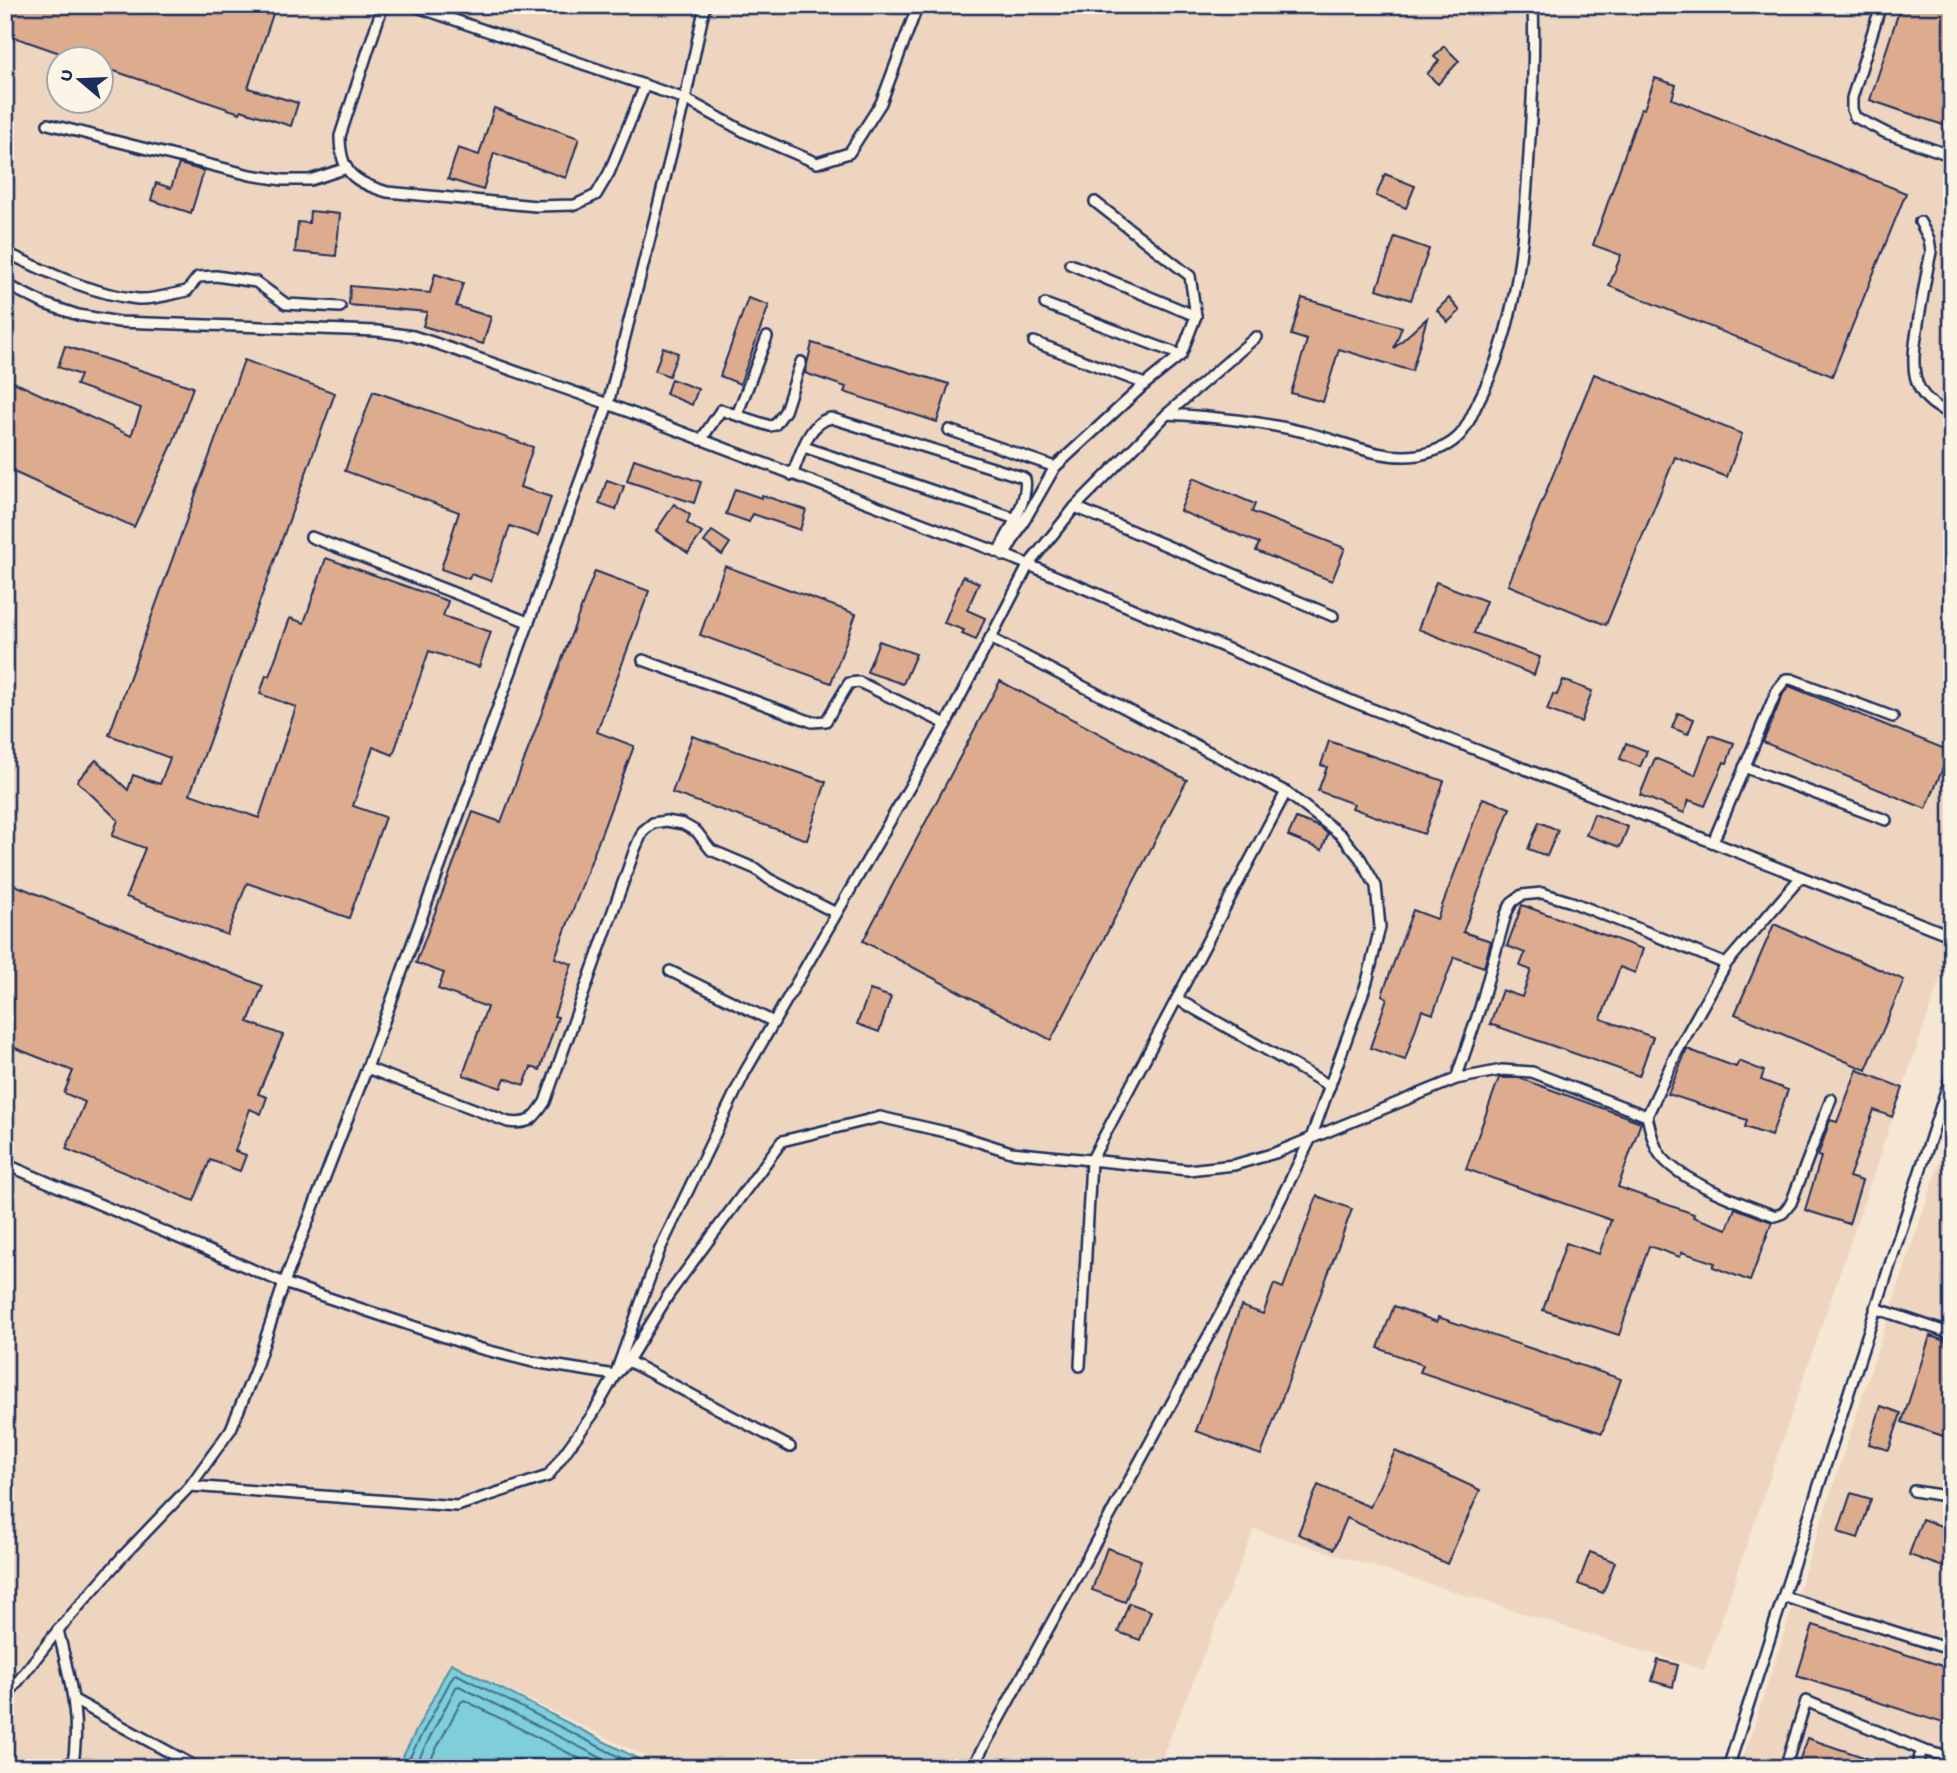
<svg xmlns="http://www.w3.org/2000/svg" width="1957" height="1773" viewBox="0 0 1957 1773" font-family="'Gochi Hand',sans-serif">
  <style>
    .built { fill: #eed5bf; fill-rule: evenodd }
    .water { fill: #7fcfda; stroke: #578fa8; stroke-width: 2 }
    .lines { fill: none; stroke-linecap: round; stroke-linejoin: round }
    .shore { stroke: #436f90; stroke-width: 2 }
    .building { fill: #ddac8f; stroke: #1b2f5e; stroke-width: 2 }
    .service-casing { stroke: #1b2f5e; stroke-width: 14 }
    .service { stroke: #fcf5e5; stroke-width: 9 }
  </style>
  <rect width="100%" height="100%" fill="#f6e6d4"/>
  <filter id="ink" filterUnits="userSpaceOnUse"><feTurbulence type="fractalNoise" baseFrequency=".0143" numOctaves="2"/><feDisplacementMap in="SourceGraphic" scale="14" xChannelSelector="R" yChannelSelector="G"/><feConvolveMatrix kernelMatrix="1 2 1 2 8 2 1 2 1" color-interpolation-filters="sRGB"/></filter>
  <g filter="url(#ink)">
    <!-- built -->
    <g class="built">
      <path d="M5 5H1952V944L1704 1670 1254 1529 1158 1768H670L452 1663 397 1768H5ZM60 60H102V102H60Z"/>
      <polygon points="1952,1124 1952,1768 1740,1768"/>
    </g>
    <!-- water -->
    <polygon class="water" points="451,1663 656,1768 397,1768"/>
    <g class="lines">
      <!-- shore -->
      <g class="shore">
        <polyline points="404,1768 453,1676 456,1674 641,1768"/>
        <polyline points="414,1768 456,1687 459,1686 621,1768"/>
        <polyline points="426,1768 461,1702 464,1700 598,1768"/>
      </g>
    </g>
    <!-- building -->
    <g class="building">
      <polygon points="5,5 276,5 248,88 298,103 291,126 241,110 240,113 102,67 102,60 80,60 5,34"/>
      <polygon points="1901,5 1952,5 1952,128 1870,100"/>
      <polygon points="1444,46 1459,61 1438,84 1427,74 1439,61 1434,57"/>
      <polygon points="1655,78 1676,85 1672,99 1906,193 1832,376 1609,286 1621,255 1593,245 1641,108 1644,109"/>
      <polygon points="494,108 579,138 566,178 494,153 483,190 448,179 458,148 479,155"/>
      <polygon points="179,164 204,171 191,213 151,200 156,183 171,188"/>
      <polygon points="1385,174 1415,186 1406,208 1376,196"/>
      <polygon points="310,211 340,214 336,256 295,252 298,222 309,223"/>
      <polygon points="1395,237 1429,249 1411,300 1377,289"/>
      <polygon points="435,274 463,283 456,306 491,317 483,344 423,326 427,312 349,305 350,286 430,293"/>
      <polygon points="748,298 769,305 740,384 720,376"/>
      <polygon points="1302,298 1402,327 1394,348 1427,318 1412,371 1339,349 1323,402 1291,393 1307,340 1291,335"/>
      <polygon points="1449,298 1460,311 1448,322 1437,310"/>
      <polygon points="812,343 949,384 937,422 844,392 846,387 805,373"/>
      <polygon points="65,346 193,387 173,443 134,527 5,468 5,378 131,436 141,408 76,385 80,375 58,367"/>
      <polygon points="663,347 678,353 669,376 655,371"/>
      <polygon points="244,360 335,393 190,794 259,818 296,707 260,694 266,675 269,676 290,618 304,623 326,558 448,601 443,616 491,632 479,667 429,651 393,755 373,747 353,806 385,817 349,918 247,883 227,935 126,897 145,848 112,836 118,820 77,781 96,760 128,790 133,775 160,784 170,758 109,735"/>
      <polygon points="1594,374 1742,434 1727,477 1675,457 1606,625 1508,585"/>
      <polygon points="671,379 698,389 692,405 666,394"/>
      <polygon points="373,391 533,447 520,487 551,497 538,536 510,526 491,581 471,574 469,579 441,569 459,512 345,471"/>
      <polygon points="634,459 701,482 694,503 627,481"/>
      <polygon points="1193,478 1255,504 1252,512 1345,548 1332,581 1256,551 1259,543 1180,511"/>
      <polygon points="607,480 624,486 616,510 599,504"/>
      <polygon points="735,489 761,498 762,495 806,510 800,530 753,514 749,522 726,514"/>
      <polygon points="674,504 690,515 687,523 702,533 688,553 656,531"/>
      <polygon points="712,531 730,543 722,555 704,542"/>
      <polygon points="725,566 856,614 831,683 700,635"/>
      <polygon points="595,571 649,591 597,732 634,746 555,958 572,964 554,1016 558,1017 540,1070 531,1067 524,1085 505,1078 501,1088 463,1075 487,1007 438,989 444,973 416,963 473,812 501,822"/>
      <polygon points="963,576 979,583 967,610 985,618 976,640 962,634 964,630 944,623"/>
      <polygon points="1436,582 1486,601 1474,633 1540,657 1534,675 1418,629"/>
      <polygon points="879,641 916,654 903,684 867,672"/>
      <polygon points="1563,680 1592,691 1581,722 1547,710 1553,694 1557,695"/>
      <polygon points="1000,681 1187,780 1051,1040 863,941"/>
      <polygon points="1789,686 1950,751 1926,809 1763,742 1783,694"/>
      <polygon points="1678,713 1694,719 1688,734 1672,728"/>
      <polygon points="1710,735 1734,743 1727,763 1724,762 1705,806 1689,800 1684,813 1640,795 1655,758 1695,775"/>
      <polygon points="692,736 826,782 807,840 672,793"/>
      <polygon points="1329,741 1444,781 1424,834 1352,808 1354,804 1318,791 1327,767 1321,765"/>
      <polygon points="1626,743 1647,751 1640,767 1620,759"/>
      <polygon points="1483,798 1510,808 1463,932 1491,941 1484,967 1454,957 1433,1014 1422,1010 1405,1060 1370,1048 1387,998 1382,995 1413,910 1437,919"/>
      <polygon points="1594,814 1628,827 1620,847 1586,835"/>
      <polygon points="1296,818 1320,827 1328,834 1322,850 1288,836"/>
      <polygon points="1539,822 1558,830 1547,856 1528,849"/>
      <polygon points="5,881 263,986 248,1022 283,1035 258,1094 267,1097 261,1114 250,1109 235,1151 246,1155 240,1171 210,1160 194,1201 66,1149 85,1102 64,1093 73,1071 5,1044"/>
      <polygon points="1522,905 1643,949 1635,973 1620,967 1601,1019 1653,1037 1639,1076 1490,1024 1502,990 1522,997 1531,970 1520,966 1525,953 1507,946"/>
      <polygon points="1774,924 1904,980 1866,1070 1735,1014"/>
      <polygon points="870,990 891,997 879,1032 857,1024"/>
      <polygon points="1687,1049 1736,1067 1739,1061 1764,1071 1761,1080 1788,1090 1771,1136 1745,1127 1747,1120 1668,1094"/>
      <polygon points="1857,1070 1903,1088 1892,1117 1874,1110 1849,1177 1862,1181 1849,1224 1805,1210 1821,1157 1818,1156 1830,1120 1837,1122"/>
      <polygon points="1499,1078 1519,1078 1641,1122 1618,1187 1694,1214 1693,1217 1727,1229 1735,1208 1772,1222 1750,1281 1713,1267 1715,1263 1682,1252 1680,1257 1649,1246 1619,1335 1543,1310 1566,1243 1599,1254 1611,1220 1466,1169"/>
      <polygon points="1317,1196 1352,1209 1261,1455 1196,1431 1241,1306 1263,1314 1274,1284 1283,1288"/>
      <polygon points="1394,1306 1437,1322 1438,1317 1621,1379 1602,1433 1420,1372 1423,1365 1378,1348"/>
      <polygon points="1930,1336 1952,1343 1952,1439 1902,1422"/>
      <polygon points="1881,1406 1901,1413 1889,1450 1869,1444"/>
      <polygon points="1395,1451 1480,1490 1447,1564 1347,1518 1334,1549 1298,1534 1318,1485 1370,1507"/>
      <polygon points="1851,1493 1871,1499 1858,1538 1838,1532"/>
      <polygon points="1922,1519 1952,1530 1952,1570 1909,1555"/>
      <polygon points="1107,1548 1141,1560 1125,1602 1092,1590"/>
      <polygon points="1590,1552 1615,1562 1603,1593 1578,1584"/>
      <polygon points="1129,1603 1151,1611 1140,1640 1118,1632"/>
      <polygon points="1813,1625 1952,1669 1952,1726 1797,1676"/>
      <polygon points="1658,1660 1678,1665 1673,1687 1652,1681"/>
      <polygon points="1807,1738 1887,1765 1887,1768 1797,1768"/>
    </g>
    <g class="lines">
      <!-- service casing -->
      <g class="service-casing">
        <g id="service">
          <path d="M383 5 340 136C340 173 354 182 387 192L536 206 575 205 596 195 609 173 645 85"/>
          <polyline points="411,5 685,99 745,132 817,163 849,153 881,103 918,5"/>
          <polyline points="1881,5 1852,98 1852,109 1855,117 1886,133 1952,156"/>
          <polyline points="48,124 250,175 283,180 310,180 347,168"/>
          <path d="M1920 222 1929 239 1931 252C1926 274 1923 295 1919 317 1913 358 1903 396 1952 414"/>
          <path d="M5 252C47 272 91 294 138 299 153 300 172 294 187 291L198 277 216 276 256 282 286 304 340 307"/>
          <polyline points="1070,264 1196,316"/>
          <polyline points="5,284 45,304 78,315 119,322 377,331 413,336 435,343 608,404 998,552 1354,702 1952,936"/>
          <polyline points="1045,304 1181,355"/>
          <polyline points="1034,342 1145,384"/>
          <path d="M1167 414C1214 417 1259 421 1304 432 1341 440 1380 461 1418 455 1434 452 1449 447 1460 435 1468 426 1473 412 1478 402 1518 326 1524 238 1529 154 1532 104 1535 55 1533 5"/>
          <polyline points="737,415 767,337"/>
          <polyline points="949,430 1055,467"/>
          <polyline points="701,440 721,410 770,426 775,425 785,411 801,362"/>
          <polyline points="804,447 1016,519"/>
          <path d="M792 475C800 456 808 422 831 418L1022 477 1025 479C1029 500 1008 533 998 552"/>
          <polyline points="1075,507 1333,616"/>
          <polyline points="311,537 528,622"/>
          <polyline points="1004,556 1055,467 1145,384 1181,355 1196,316 1190,276 1095,202"/>
          <polyline points="990,638 1286,792 1091,1161 1080,1366"/>
          <polyline points="643,660 812,722 826,721 849,683 859,682 946,724"/>
          <polyline points="1744,767 1886,820"/>
          <polyline points="1713,842 1777,690 1786,679 1791,679 1893,717"/>
          <polyline points="670,971 774,1022"/>
          <polyline points="1177,999 1330,1086"/>
          <path d="M367 1068 508 1122C529 1125 534 1119 545 1102L635 849 643 831 653 823 666 821 683 824 697 832 711 850 756 869 769 879 836 913"/>
          <polyline points="1456,1079 1480,1008 1506,914 1512,902 1522,895 1542,893 1572,902 1726,964"/>
          <polyline points="1647,1116 1677,1052 1726,964 1801,877"/>
          <path d="M5 1164 284 1283 478 1348 533 1362 615 1375 628 1361 669 1294 782 1141 880 1117 954 1134 1011 1152 1188 1170 1234 1165 1275 1153 1456 1079 1502 1070 1532 1072 1647 1116C1650 1128 1652 1142 1659 1153 1677 1181 1744 1204 1775 1216L1783 1213 1791 1203 1831 1099"/>
          <polyline points="1875,1308 1952,1334"/>
          <polyline points="628,1361 790,1447"/>
          <polyline points="190,1486 457,1506 548,1476 593,1414 615,1375 660,1249 745,1072 946,724 1029,564 1075,507 1167,414 1256,337"/>
          <polyline points="1914,1491 1952,1497"/>
          <polyline points="1785,1597 1952,1650"/>
          <path d="M58 1630C69 1676 82 1720 72 1768"/>
          <polyline points="5,1698 58,1630 123,1556 190,1486 231,1429 254,1373 284,1283 367,1068 608,404 685,99 705,5"/>
          <polyline points="74,1700 198,1768"/>
          <polyline points="972,1768 1256,1249 1311,1138 1367,982 1380,927 1376,886 1360,858 1341,835 1286,792"/>
          <polyline points="1728,1768 1952,1072"/>
          <polyline points="1785,1768 1806,1701 1922,1750 1952,1758"/>
          <polyline points="1916,1768 1922,1750"/>
        </g>
      </g>
      <!-- service -->
      <use href="#service" class="service"/>
    </g>
  </g>
  <!-- margin -->
  <rect width="1957" height="1773" fill="none" stroke="#fcf5e5" stroke-width="28"/>
  <rect x="14" y="14" width="1929" height="1745" fill="none" stroke="#1b2f5e" stroke-width="2.5" filter="url(#ink)"/>
  <!-- north arrow -->
  <g transform="translate(80 80) rotate(289)"><circle r="33" fill="#fcf5e5" stroke="#a2a6af" stroke-width="2"/>
  <path d="M0-5L12 26L0 18L-12 26Z" fill="#1b2f5e"/>
  <text y="-10" font-size="19" font-weight="bold" text-anchor="middle" fill="#1b2f5e">U</text>
  </g>
</svg>
